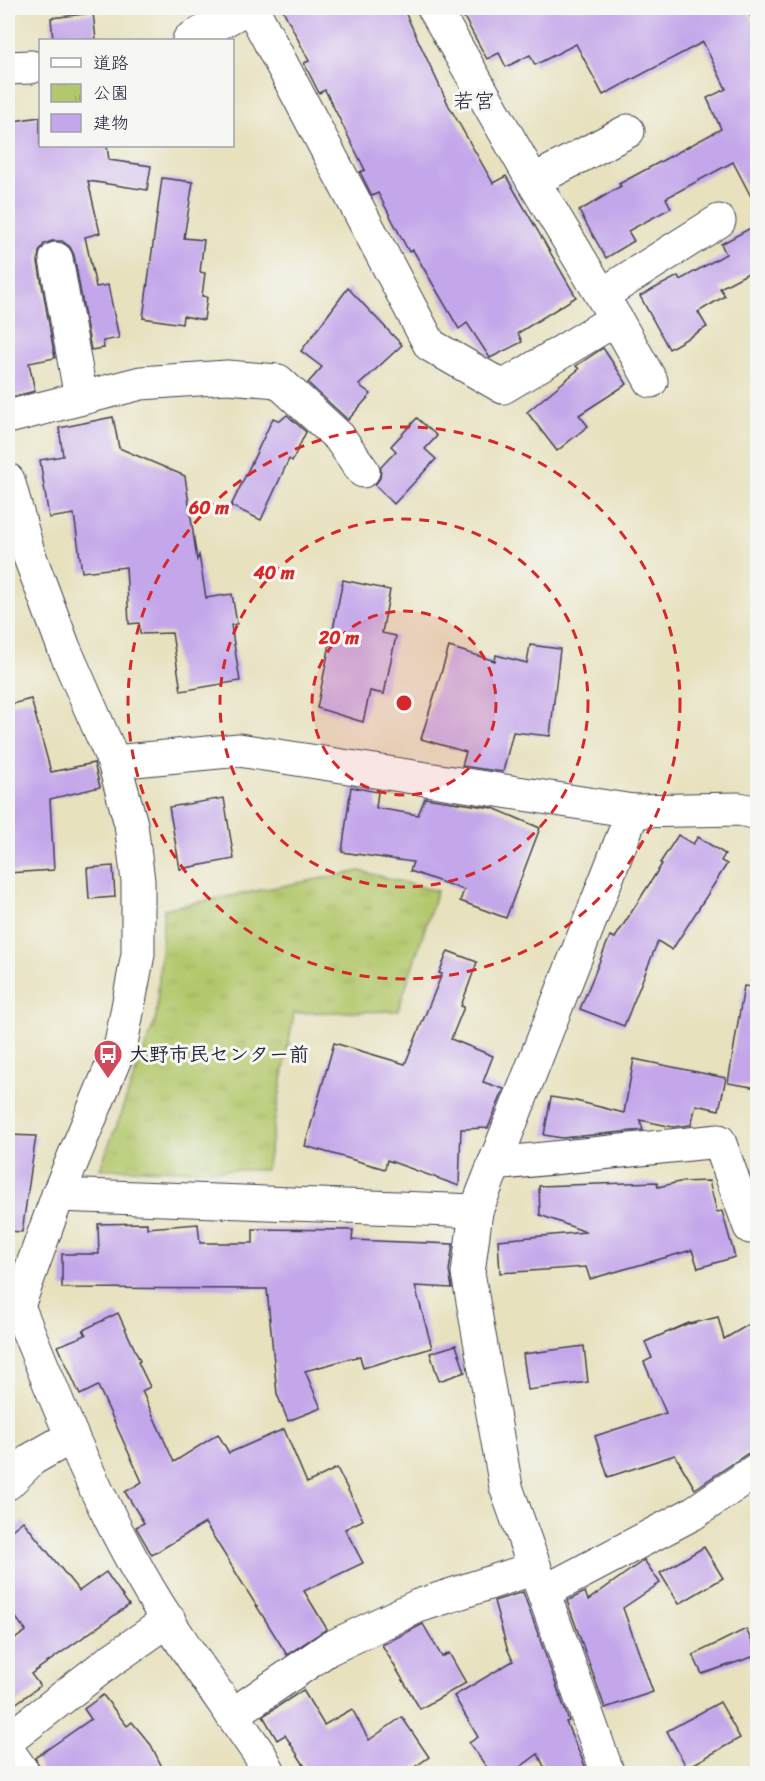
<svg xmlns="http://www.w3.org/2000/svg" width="765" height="1781" viewBox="0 0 765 1781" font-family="Sriracha,'Klee One',sans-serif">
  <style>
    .park { fill: url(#park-tufts); stroke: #6a7554; stroke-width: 1.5 }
    .building { fill: #c4a7ea }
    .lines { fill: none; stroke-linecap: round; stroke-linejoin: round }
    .minor-casing { stroke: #403f4f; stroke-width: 35 }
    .minor { stroke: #fff; stroke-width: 33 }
    .ring { fill: none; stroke: #d62828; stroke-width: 3; stroke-dasharray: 10 8 }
    .labels { text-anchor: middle; stroke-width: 6; stroke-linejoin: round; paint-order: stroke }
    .poi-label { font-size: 20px; font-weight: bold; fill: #22223b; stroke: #f6f6f2; text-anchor: start }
    .neighbourhood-label { font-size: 21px; fill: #22223b; stroke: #f6f6f2 }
    .centre { fill: #d62828; stroke: #f6f6f2; stroke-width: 3 }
    .ring-label { font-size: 18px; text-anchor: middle; font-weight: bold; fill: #d62828; stroke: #f6f6f2; stroke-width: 6; stroke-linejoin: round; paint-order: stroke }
  </style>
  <defs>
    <pattern id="park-tufts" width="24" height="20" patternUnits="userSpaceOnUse" patternTransform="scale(1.5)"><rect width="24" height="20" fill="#b3c86c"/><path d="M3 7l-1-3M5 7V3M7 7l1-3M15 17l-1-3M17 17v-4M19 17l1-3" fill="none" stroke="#9aac5e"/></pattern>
  </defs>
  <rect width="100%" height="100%" fill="#f6f6f2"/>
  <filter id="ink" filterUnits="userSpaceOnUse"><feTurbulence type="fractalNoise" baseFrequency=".0167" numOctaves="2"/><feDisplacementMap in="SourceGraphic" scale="12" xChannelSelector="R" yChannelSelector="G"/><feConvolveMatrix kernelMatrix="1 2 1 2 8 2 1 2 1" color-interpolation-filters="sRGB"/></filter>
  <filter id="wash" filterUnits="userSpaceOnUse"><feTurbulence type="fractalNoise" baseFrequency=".008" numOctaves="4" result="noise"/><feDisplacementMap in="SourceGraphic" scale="24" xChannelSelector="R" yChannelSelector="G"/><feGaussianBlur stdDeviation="1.35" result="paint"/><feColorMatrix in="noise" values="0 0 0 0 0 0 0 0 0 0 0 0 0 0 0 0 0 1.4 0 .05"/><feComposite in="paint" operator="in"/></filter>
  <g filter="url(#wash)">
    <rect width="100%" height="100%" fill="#e7e1be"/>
    <!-- park -->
    <polygon class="park" points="360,871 437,891 398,1011 294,1013 266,1170 100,1169 156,1018 164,909"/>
    <g id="blocks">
      <!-- building -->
      <g class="building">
        <polygon points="282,8 403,8 449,106 493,183 506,176 576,297 518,333 522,342 490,358 467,323 459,329 413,250 409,252 378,193 372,196 360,172 365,170 325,90 319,93 304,63 309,61"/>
        <polygon points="459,8 746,8 758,31 758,210 733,162 666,198 671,208 628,231 634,241 606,258 579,211 621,186 619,184 721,129 707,98 726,89 703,42 603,95 576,44 535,65 530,55 506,67 499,53 487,59"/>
        <polygon points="93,13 96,40 53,40 51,18"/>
        <polygon points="40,117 40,146 107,146 109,160 151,166 147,190 88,181 100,233 85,237 96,287 108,285 119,338 103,341 104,348 91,350 74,255 70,247 62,241 52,241 44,244 39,252 38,262 55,358 29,363 35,391 12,397 8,374 8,122"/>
        <polygon points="162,178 193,182 184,238 204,240 200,272 205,273 202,296 207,297 204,320 183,316 182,324 143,318"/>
        <polygon points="758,224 758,268 720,288 725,296 698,312 707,327 669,349 640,296 678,276 680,280 726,254 721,244"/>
        <polygon points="348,288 402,345 359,385 371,394 348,420 308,383 322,367 301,351"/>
        <polygon points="603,348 627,384 579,415 588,426 557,451 527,412 579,369 576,366"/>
        <polygon points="287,415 306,432 292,461 289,459 261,520 231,506 273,418 280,421"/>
        <polygon points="113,417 119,448 185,476 197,560 199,555 206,598 232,594 237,624 231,625 240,681 181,691 172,633 140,634 139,623 129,624 126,567 82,572 74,514 49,518 40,460 63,456 59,428"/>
        <polygon points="417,418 437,436 425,449 436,459 394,504 375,485 380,478 381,467 396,451 391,446"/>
        <polygon points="343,580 390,590 382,633 396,636 384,694 370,691 363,722 317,708"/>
        <polygon points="530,645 560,649 550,736 513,732 503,772 462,766 466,752 421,739 449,647 495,661 496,655 527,663"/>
        <polygon points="31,699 51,772 94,763 100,787 50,799 54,870 8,873 8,705"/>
        <polygon points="351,787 378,792 376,808 418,815 425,798 493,808 540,828 506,918 460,901 464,890 410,871 413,862 342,852"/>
        <polygon points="224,798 234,859 180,869 169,807"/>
        <polygon points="678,835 693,844 698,837 725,854 721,861 727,864 672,950 658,941 624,1026 580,1009 610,936 615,938 662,864 660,863"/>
        <polygon points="113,866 115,897 89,899 87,868"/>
        <polygon points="448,951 477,962 461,1006 464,1007 451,1039 493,1056 483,1082 504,1089 488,1128 461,1129 459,1186 387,1160 385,1169 305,1146 334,1043 405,1064 442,974 439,973"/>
        <polygon points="744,986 758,988 758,1088 728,1083"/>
        <polygon points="634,1059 726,1078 719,1110 696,1105 691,1125 673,1127 640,1120 643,1130 562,1138 544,1135 551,1097 576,1101 624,1113"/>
        <polygon points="8,1135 36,1136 22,1232 8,1231"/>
        <polygon points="709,1181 717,1212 722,1211 735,1257 698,1268 692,1250 590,1279 586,1267 500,1273 498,1240 586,1232 540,1215 539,1186 657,1182 658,1187 679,1182"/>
        <polygon points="147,1223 147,1228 198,1224 200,1243 253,1243 253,1229 353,1230 352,1240 453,1244 449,1271 452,1288 415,1286 432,1348 363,1368 360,1356 305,1371 321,1408 288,1421 277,1394 267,1289 62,1288 62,1254 99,1254 98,1224"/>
        <polygon points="118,1313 140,1361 138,1362 150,1387 142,1391 174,1462 218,1434 229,1453 284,1429 307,1483 337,1468 363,1520 345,1529 363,1563 304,1591 327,1629 287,1655 205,1523 152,1555 136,1527 144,1523 125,1492 142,1482 98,1386 80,1395 58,1346 86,1335 83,1330"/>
        <polygon points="718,1317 724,1339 758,1319 758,1450 747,1454 695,1489 675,1455 608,1477 595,1436 666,1413 644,1362 652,1358 645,1342 689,1323 690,1324"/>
        <polygon points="456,1345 465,1372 439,1381 430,1353"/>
        <polygon points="584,1346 588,1382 528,1390 523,1354"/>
        <polygon points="23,1521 79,1591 106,1572 129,1605 31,1674 40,1686 8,1709 8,1640 9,1643 26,1631 8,1607 8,1533"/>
        <polygon points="704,1547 723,1578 679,1604 660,1573"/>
        <polygon points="644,1560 660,1583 623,1608 653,1692 605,1708 567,1601 585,1592 588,1600"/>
        <polygon points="523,1592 569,1721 566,1722 588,1773 547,1773 538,1754 512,1773 491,1773 469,1743 478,1737 454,1696 513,1661 507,1648 494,1601"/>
        <polygon points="423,1624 442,1657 449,1653 466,1683 420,1709 382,1645"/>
        <polygon points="746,1629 758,1655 702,1674 693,1655"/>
        <polygon points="303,1690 324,1725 352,1709 369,1740 402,1717 429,1757 406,1773 309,1773 285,1735 277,1740 263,1716"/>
        <polygon points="103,1695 127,1726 132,1722 151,1745 165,1773 43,1773 35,1758 91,1719 84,1709"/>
        <polygon points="720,1702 740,1738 687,1768 667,1731"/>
      </g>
    </g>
  </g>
  <g filter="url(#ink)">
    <use href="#blocks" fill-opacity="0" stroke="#403f4f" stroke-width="1.5"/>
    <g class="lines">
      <!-- minor casing -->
      <g class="minor-casing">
        <g id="minor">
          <polyline points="252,8 430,345 503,387 616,319"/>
          <polyline points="434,8 533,181 616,319 651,381"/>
          <polyline points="189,40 246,8"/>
          <polyline points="8,68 31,67"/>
          <polyline points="533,181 628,131"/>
          <polyline points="56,259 81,398"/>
          <polyline points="602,295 719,221"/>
          <polyline points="8,417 141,383 227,377 278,381 339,437 363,471"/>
          <path d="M8 480 28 552 64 648 114 762 131 824 138 881V954L121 1044 58 1195 18 1306C55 1398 92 1490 141 1576 176 1638 220 1696 260 1755L270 1774"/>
          <polyline points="114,762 239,750 633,811 739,809 758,813"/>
          <polyline points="494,1164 719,1141 750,1227"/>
          <polyline points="58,1195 476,1211"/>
          <polyline points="8,1483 32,1459 71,1437"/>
          <polyline points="544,1592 692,1514 758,1469"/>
          <polyline points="232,1715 328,1649 418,1606 535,1568"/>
          <polyline points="8,1740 110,1661 169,1620"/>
          <polyline points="8,1751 24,1774"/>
          <polyline points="608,1774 506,1487 468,1273 476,1211 633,811"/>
        </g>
      </g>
      <!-- minor -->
      <use href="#minor" class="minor"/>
    </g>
  </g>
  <!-- distance rings -->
  <circle cx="404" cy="703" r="92" fill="#d62828" fill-opacity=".12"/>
  <g class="ring">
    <circle cx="404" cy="703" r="92"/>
    <circle cx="404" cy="703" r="184"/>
    <circle cx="404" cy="703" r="276"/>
  </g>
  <!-- icons -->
  <defs>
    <g id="bus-pin" transform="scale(1.5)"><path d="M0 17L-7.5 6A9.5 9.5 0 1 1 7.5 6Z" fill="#d1495b" stroke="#f6f6f2"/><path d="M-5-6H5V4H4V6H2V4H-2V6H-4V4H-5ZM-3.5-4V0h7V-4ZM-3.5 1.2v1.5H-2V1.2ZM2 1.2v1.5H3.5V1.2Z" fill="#fff"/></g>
  </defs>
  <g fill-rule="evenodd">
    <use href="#bus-pin" x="108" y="1054"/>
  </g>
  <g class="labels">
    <!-- poi labels -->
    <g class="poi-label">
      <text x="129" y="1061">大野市民センター前</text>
    </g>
    <!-- neighbourhood labels -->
    <g class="neighbourhood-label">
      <text x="474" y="108">若宮</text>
    </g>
  </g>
  <circle cx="404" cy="703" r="9" class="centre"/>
  <g class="ring-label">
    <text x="209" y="514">60 m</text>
    <text x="274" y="579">40 m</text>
    <text x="339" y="644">20 m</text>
  </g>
  <!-- margin -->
  <rect width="765" height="1781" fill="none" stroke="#f6f6f2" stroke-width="30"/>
  <!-- legend -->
  <rect x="39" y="39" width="195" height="108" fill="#f6f6f2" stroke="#a1a1a9" stroke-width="1.5"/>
  <rect x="51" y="58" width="30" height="9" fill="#ffffff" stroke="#a1a1a9" stroke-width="1.5"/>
  <text x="93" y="69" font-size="18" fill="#22223b">道路</text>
  <rect x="51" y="84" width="30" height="18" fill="url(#park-tufts)" stroke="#a1a1a9" stroke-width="1.5"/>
  <text x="93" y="99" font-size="18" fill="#22223b">公園</text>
  <rect x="51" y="114" width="30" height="18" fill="#c4a7ea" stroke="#a1a1a9" stroke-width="1.5"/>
  <text x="93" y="129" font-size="18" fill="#22223b">建物</text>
</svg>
